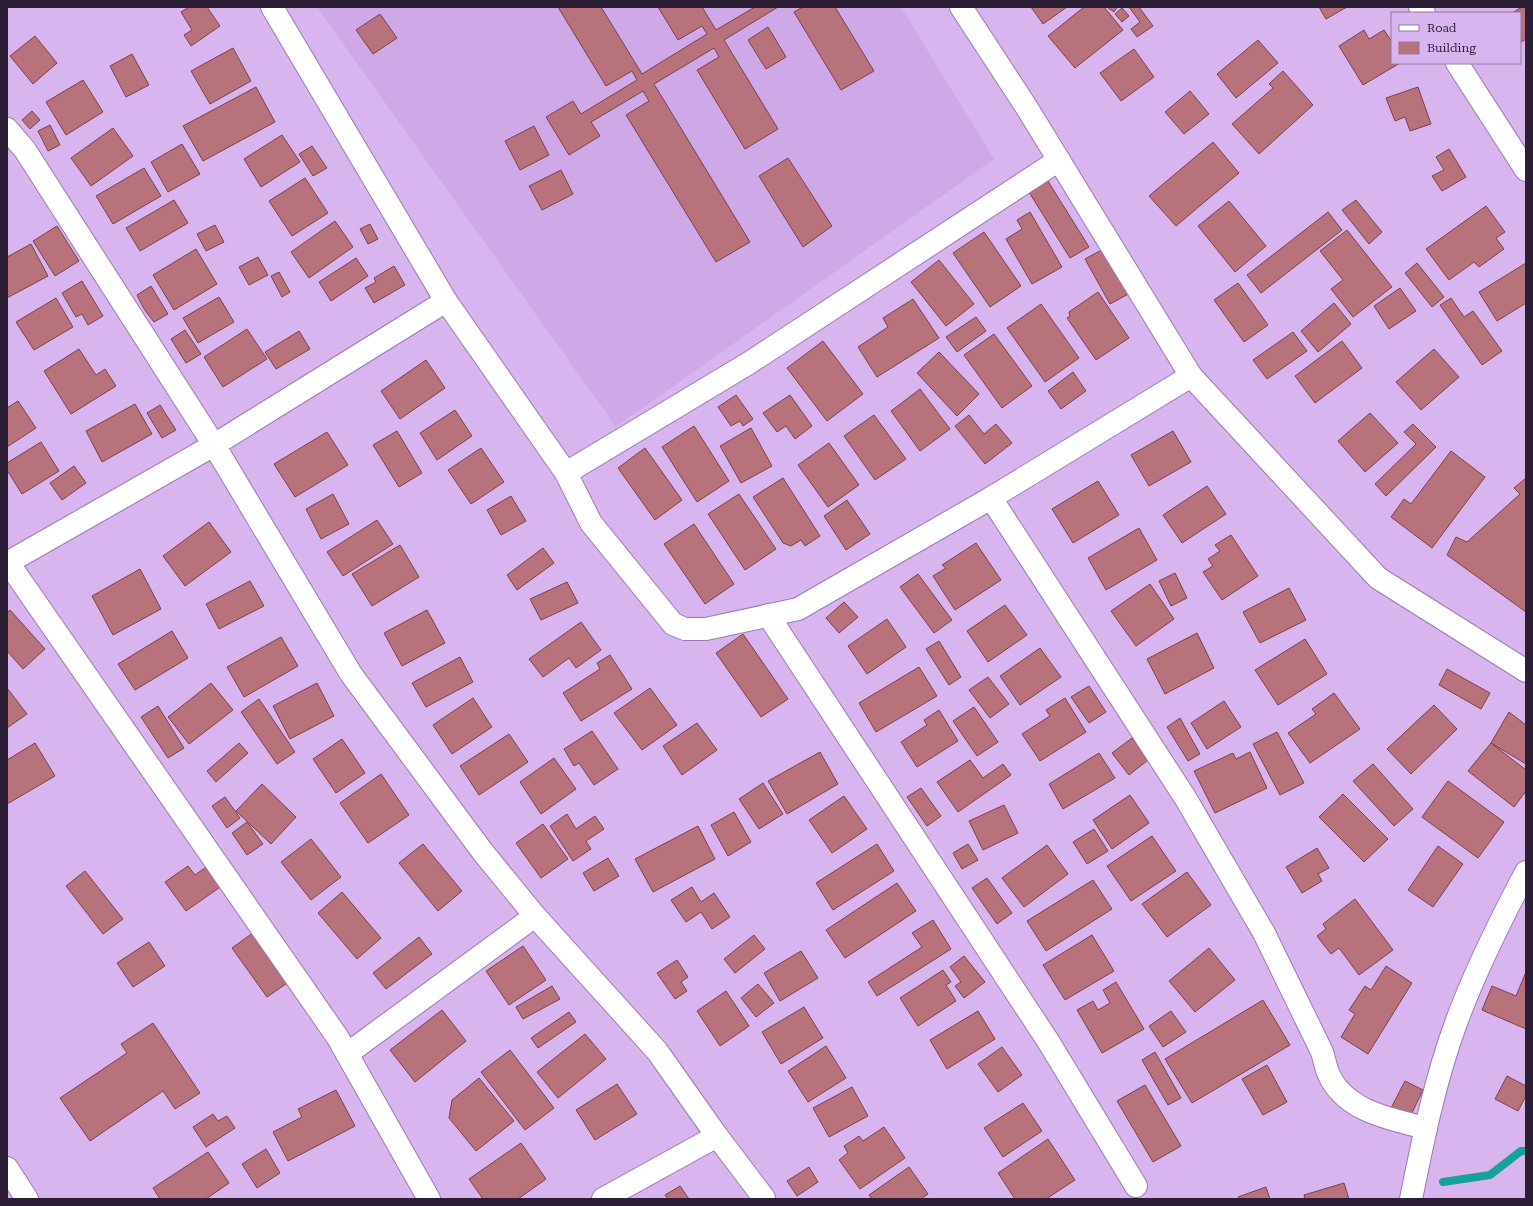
<svg xmlns="http://www.w3.org/2000/svg" width="1533" height="1206" viewBox="0 0 1533 1206" font-family="'Roboto Serif',serif">
  <style>
    .built { fill: #cea8e7 }
    .lines { fill: none; stroke-linecap: round; stroke-linejoin: round }
    .stream { stroke: #15a29d; stroke-width: 8 }
    .building { fill: #b7727b; stroke: #7e3f49 }
    .street-casing { stroke: #9b7ab1; stroke-width: 24 }
    .street { stroke: #fff; stroke-width: 22 }
  </style>
  <rect width="100%" height="100%" fill="#d8b5ef"/>
  <!-- built -->
  <polygon class="built" points="317,7 901,7 994,159 616,427"/>
  <g class="lines">
    <!-- stream -->
    <polyline class="stream" points="1443,1182 1490,1175 1521,1151 1526,1151"/>
  </g>
  <!-- building -->
  <g class="building">
    <polygon points="189,7 207,7 220,26 191,46 184,35 192,30 181,12"/>
    <polygon points="558,7 601,7 642,74 707,34 702,26 678,40 658,7 702,7 716,30 755,7 778,7 724,40 778,129 745,149 697,70 719,57 714,48 654,84 750,242 716,262 626,115 649,101 643,91 591,122 600,136 569,155 546,117 573,101 581,114 637,80 632,71 606,86"/>
    <polygon points="803,7 835,7 874,71 841,90 794,12"/>
    <polygon points="1031,7 1067,7 1043,24"/>
    <polygon points="1084,7 1104,7 1123,30 1075,68 1048,36"/>
    <polygon points="1107,7 1117,7 1114,12"/>
    <polygon points="1129,7 1139,7 1153,26 1137,37 1131,29 1140,22"/>
    <polygon points="1319,7 1347,7 1326,19"/>
    <polygon points="1522,7 1526,7 1526,39 1520,43 1520,13 1512,13"/>
    <polygon points="1122,8 1129,16 1122,22 1115,14"/>
    <polygon points="380,14 397,38 373,54 356,30"/>
    <polygon points="768,27 786,57 766,69 748,40"/>
    <polygon points="1364,30 1369,39 1384,30 1392,42 1392,63 1400,63 1363,85 1339,46"/>
    <polygon points="35,36 57,63 33,84 10,56"/>
    <polygon points="1258,40 1278,63 1236,98 1217,74"/>
    <polygon points="233,48 251,81 210,104 191,71"/>
    <polygon points="1134,49 1154,77 1121,101 1100,73"/>
    <polygon points="132,54 149,85 126,97 110,66"/>
    <polygon points="1283,71 1313,105 1259,154 1232,124 1273,88 1269,84"/>
    <polygon points="83,80 103,112 66,135 46,102"/>
    <polygon points="256,87 275,122 203,161 183,126"/>
    <polygon points="1418,87 1431,124 1410,131 1405,117 1395,121 1386,98"/>
    <polygon points="1190,91 1209,114 1184,134 1165,112"/>
    <polygon points="32,111 40,120 30,129 22,120"/>
    <polygon points="50,125 60,145 48,151 38,131"/>
    <polygon points="534,126 549,155 520,170 505,141"/>
    <polygon points="113,128 133,156 91,186 71,158"/>
    <polygon points="282,135 300,162 261,187 244,159"/>
    <polygon points="1213,142 1239,173 1176,226 1149,196"/>
    <polygon points="182,144 200,174 168,192 151,162"/>
    <polygon points="312,146 327,168 313,176 299,154"/>
    <polygon points="1449,149 1466,177 1442,191 1432,176 1444,170 1436,157"/>
    <polygon points="788,158 832,226 803,247 759,176"/>
    <polygon points="144,168 161,196 113,224 96,196"/>
    <polygon points="561,170 573,194 542,210 529,186"/>
    <polygon points="305,178 328,213 292,236 269,201"/>
    <polygon points="1046,178 1089,247 1070,258 1027,189"/>
    <polygon points="174,200 188,223 140,251 126,228"/>
    <polygon points="1356,200 1382,232 1369,244 1342,210"/>
    <polygon points="1229,201 1266,246 1235,272 1198,226"/>
    <polygon points="1486,206 1505,232 1496,238 1504,249 1479,267 1474,262 1449,280 1426,249"/>
    <polygon points="1030,212 1062,267 1032,284 1006,239 1022,229 1017,220"/>
    <polygon points="1328,212 1342,230 1261,293 1247,275"/>
    <polygon points="335,221 353,247 309,278 291,252"/>
    <polygon points="370,224 378,239 368,244 360,229"/>
    <polygon points="215,225 224,242 206,251 197,234"/>
    <polygon points="57,226 79,261 55,276 33,241"/>
    <polygon points="1347,230 1392,287 1353,317 1331,289 1343,280 1320,251"/>
    <polygon points="984,232 1021,286 990,307 953,253"/>
    <polygon points="31,244 48,276 7,298 7,257"/>
    <polygon points="1107,247 1132,292 1110,304 1085,259"/>
    <polygon points="196,249 217,284 174,310 153,275"/>
    <polygon points="258,257 268,275 249,285 239,267"/>
    <polygon points="356,258 368,276 331,301 319,282"/>
    <polygon points="939,260 974,304 946,326 911,282"/>
    <polygon points="1417,263 1444,297 1432,307 1405,273"/>
    <polygon points="1526,263 1526,303 1497,321 1479,292"/>
    <polygon points="394,266 405,285 374,303 365,288 376,282 374,278"/>
    <polygon points="279,272 290,292 282,297 271,276"/>
    <polygon points="82,281 103,316 88,325 82,314 76,317 62,293"/>
    <polygon points="1238,283 1268,325 1244,342 1214,300"/>
    <polygon points="151,286 168,314 154,322 144,309 137,295"/>
    <polygon points="1400,288 1416,311 1389,329 1374,306"/>
    <polygon points="1098,292 1129,338 1096,360 1067,318 1070,316 1069,312"/>
    <polygon points="219,297 234,322 198,343 183,318"/>
    <polygon points="56,298 73,327 34,350 16,322"/>
    <polygon points="1451,298 1464,317 1473,311 1502,351 1482,365 1440,305"/>
    <polygon points="913,299 939,338 877,377 858,347 888,327 883,318"/>
    <polygon points="1334,303 1351,324 1318,352 1301,331"/>
    <polygon points="1041,304 1079,358 1045,382 1007,328"/>
    <polygon points="976,317 986,331 957,352 946,337"/>
    <polygon points="247,329 267,359 223,387 204,357"/>
    <polygon points="185,330 201,354 186,363 171,339"/>
    <polygon points="299,331 310,349 276,369 265,352"/>
    <polygon points="1293,332 1307,351 1267,379 1253,360"/>
    <polygon points="994,334 1032,386 1002,408 964,355"/>
    <polygon points="823,341 863,394 827,421 787,368"/>
    <polygon points="1342,341 1362,368 1315,403 1295,376"/>
    <polygon points="79,349 96,375 105,369 116,386 71,414 44,371"/>
    <polygon points="1434,349 1459,377 1421,410 1396,382"/>
    <polygon points="939,352 979,394 957,416 917,373"/>
    <polygon points="426,360 445,388 400,419 381,391"/>
    <polygon points="1073,372 1086,391 1061,409 1048,391"/>
    <polygon points="920,389 950,429 920,451 891,411"/>
    <polygon points="736,395 753,419 743,426 740,421 731,426 718,407"/>
    <polygon points="790,395 812,426 795,439 786,426 777,432 763,413"/>
    <polygon points="18,401 36,428 7,447 7,408"/>
    <polygon points="135,404 152,434 102,462 86,431"/>
    <polygon points="160,405 176,430 162,438 147,413"/>
    <polygon points="455,410 472,436 437,460 420,433"/>
    <polygon points="1370,413 1398,443 1365,472 1338,441"/>
    <polygon points="874,415 906,459 875,480 844,436"/>
    <polygon points="969,415 984,434 996,424 1012,443 985,464 955,426"/>
    <polygon points="1413,424 1436,447 1386,496 1375,484 1416,444 1404,432"/>
    <polygon points="694,426 729,481 697,502 662,447"/>
    <polygon points="751,428 772,466 741,483 720,446"/>
    <polygon points="397,431 422,473 399,487 373,445"/>
    <polygon points="1173,431 1191,462 1149,486 1131,455"/>
    <polygon points="327,432 348,465 295,497 274,464"/>
    <polygon points="41,442 59,471 22,494 7,470 7,463"/>
    <polygon points="829,443 859,485 828,507 798,465"/>
    <polygon points="481,448 504,482 471,504 448,470"/>
    <polygon points="645,448 682,500 655,520 618,468"/>
    <polygon points="1451,451 1485,477 1432,548 1391,517 1404,499 1411,504"/>
    <polygon points="74,466 86,483 62,500 50,483"/>
    <polygon points="783,478 820,536 805,546 801,540 791,546 783,543 753,497"/>
    <polygon points="1526,478 1526,612 1447,555 1456,537 1467,542 1520,494 1514,488"/>
    <polygon points="1098,481 1119,515 1073,543 1052,509"/>
    <polygon points="1207,486 1226,514 1182,543 1163,515"/>
    <polygon points="333,494 349,524 321,539 306,509"/>
    <polygon points="739,494 776,549 745,570 708,514"/>
    <polygon points="511,496 526,521 501,535 487,510"/>
    <polygon points="847,500 870,534 846,550 824,516"/>
    <polygon points="377,520 393,544 343,576 327,552"/>
    <polygon points="209,522 231,552 185,586 163,556"/>
    <polygon points="694,524 734,584 705,604 664,544"/>
    <polygon points="1139,528 1157,560 1106,590 1088,558"/>
    <polygon points="1231,535 1258,576 1222,600 1203,572 1213,566 1208,559 1220,551 1215,545"/>
    <polygon points="976,543 1001,580 955,610 933,576 946,568 942,565"/>
    <polygon points="400,545 419,577 372,606 352,574"/>
    <polygon points="543,548 554,563 517,590 507,575"/>
    <polygon points="140,569 161,609 113,635 92,596"/>
    <polygon points="1175,573 1187,598 1171,606 1159,581"/>
    <polygon points="918,574 952,620 934,633 900,587"/>
    <polygon points="250,581 264,606 219,629 206,604"/>
    <polygon points="567,582 578,603 541,620 530,599"/>
    <polygon points="1150,584 1174,619 1136,646 1111,611"/>
    <polygon points="1289,588 1306,620 1260,643 1243,612"/>
    <polygon points="844,602 858,617 839,633 826,618"/>
    <polygon points="1005,605 1027,635 988,662 967,631"/>
    <polygon points="10,610 45,649 23,669 7,651 7,613"/>
    <polygon points="427,610 445,643 402,666 384,633"/>
    <polygon points="887,619 906,647 867,674 848,646"/>
    <polygon points="581,622 601,650 576,668 569,658 543,677 529,659"/>
    <polygon points="172,631 188,658 135,690 118,664"/>
    <polygon points="1197,633 1214,668 1165,694 1147,659"/>
    <polygon points="743,634 788,699 761,717 716,653"/>
    <polygon points="281,637 298,666 244,697 227,667"/>
    <polygon points="1305,639 1327,674 1278,705 1255,670"/>
    <polygon points="939,641 961,677 949,685 926,649"/>
    <polygon points="1040,648 1061,677 1020,705 1000,676"/>
    <polygon points="610,655 632,689 581,721 563,693 600,669 597,663"/>
    <polygon points="460,657 473,682 426,707 412,683"/>
    <polygon points="919,667 937,696 876,732 859,703"/>
    <polygon points="1447,669 1490,693 1481,709 1439,685"/>
    <polygon points="988,677 1009,704 990,718 969,690"/>
    <polygon points="211,683 233,710 189,744 168,717"/>
    <polygon points="317,683 334,716 290,739 273,706"/>
    <polygon points="1089,686 1106,712 1089,723 1071,697"/>
    <polygon points="7,688 27,714 7,728"/>
    <polygon points="650,688 677,725 642,750 614,713"/>
    <polygon points="1334,693 1360,729 1310,763 1288,733 1316,714 1312,709"/>
    <polygon points="473,698 492,727 452,754 433,725"/>
    <polygon points="1065,698 1086,732 1040,761 1022,734 1050,716 1046,710"/>
    <polygon points="259,699 295,752 277,764 241,712"/>
    <polygon points="1224,701 1241,727 1207,749 1191,723"/>
    <polygon points="1434,705 1457,729 1411,774 1387,749"/>
    <polygon points="158,706 184,748 168,758 141,717"/>
    <polygon points="974,707 998,742 977,756 953,721"/>
    <polygon points="939,710 958,741 917,767 901,742 927,725 924,720"/>
    <polygon points="1509,712 1526,725 1526,764 1491,743"/>
    <polygon points="1180,718 1200,754 1188,761 1167,727"/>
    <polygon points="697,723 717,750 682,775 663,746"/>
    <polygon points="592,731 618,769 594,785 579,763 574,766 564,749"/>
    <polygon points="1277,732 1304,783 1280,795 1253,744"/>
    <polygon points="509,734 528,762 479,795 460,766"/>
    <polygon points="1132,738 1148,760 1129,775 1112,753"/>
    <polygon points="342,739 365,773 336,793 313,759"/>
    <polygon points="35,743 55,776 7,804 7,760"/>
    <polygon points="239,743 248,753 216,782 207,771"/>
    <polygon points="1491,743 1526,770 1526,791 1514,807 1468,771"/>
    <polygon points="820,752 838,784 787,814 768,781"/>
    <polygon points="1250,752 1267,788 1215,813 1194,771 1233,753 1236,759"/>
    <polygon points="1099,753 1115,778 1063,809 1049,784"/>
    <polygon points="554,758 576,789 541,814 520,782"/>
    <polygon points="970,760 983,778 1003,764 1011,775 958,812 937,782"/>
    <polygon points="1373,764 1413,809 1394,826 1353,781"/>
    <polygon points="381,774 409,815 368,843 340,803"/>
    <polygon points="1448,781 1504,822 1478,858 1422,817"/>
    <polygon points="763,783 783,814 759,829 739,799"/>
    <polygon points="262,784 296,817 271,844 236,811"/>
    <polygon points="921,788 941,816 927,826 907,797"/>
    <polygon points="1343,794 1388,839 1364,862 1319,817"/>
    <polygon points="1130,795 1149,823 1112,849 1093,820"/>
    <polygon points="844,796 867,829 832,853 809,820"/>
    <polygon points="225,797 240,818 227,828 212,806"/>
    <polygon points="1004,805 1018,833 983,850 969,821"/>
    <polygon points="734,812 751,842 728,856 711,825"/>
    <polygon points="567,814 576,829 595,816 604,829 586,841 591,849 573,861 550,826"/>
    <polygon points="247,822 263,844 247,855 232,833"/>
    <polygon points="543,824 568,859 541,878 516,843"/>
    <polygon points="698,826 715,859 653,892 635,859"/>
    <polygon points="1094,829 1108,851 1087,864 1073,842"/>
    <polygon points="1152,836 1176,871 1131,901 1107,866"/>
    <polygon points="311,839 341,877 311,900 281,862"/>
    <polygon points="423,844 462,891 438,911 399,863"/>
    <polygon points="877,844 894,871 833,910 816,883"/>
    <polygon points="968,844 978,860 962,869 953,853"/>
    <polygon points="1047,845 1068,874 1024,907 1002,878"/>
    <polygon points="1438,846 1463,864 1433,907 1408,890"/>
    <polygon points="1317,848 1329,868 1318,874 1322,881 1302,893 1286,867"/>
    <polygon points="608,858 619,876 594,891 583,873"/>
    <polygon points="209,865 223,885 186,911 165,882 188,866 195,875"/>
    <polygon points="85,871 123,919 103,934 66,886"/>
    <polygon points="1187,872 1211,905 1167,937 1142,904"/>
    <polygon points="987,878 1012,913 997,924 972,888"/>
    <polygon points="1093,880 1112,909 1046,951 1027,921"/>
    <polygon points="897,883 916,911 845,958 826,930"/>
    <polygon points="692,887 701,902 714,893 730,917 712,929 701,912 686,922 671,900"/>
    <polygon points="342,892 381,938 357,959 318,913"/>
    <polygon points="1355,899 1393,950 1359,975 1339,948 1331,954 1317,936 1326,929 1323,924"/>
    <polygon points="933,920 951,949 877,996 868,982 922,947 912,933"/>
    <polygon points="261,927 296,977 267,997 232,948"/>
    <polygon points="754,935 765,949 735,973 724,959"/>
    <polygon points="1092,935 1114,971 1065,1000 1043,965"/>
    <polygon points="419,937 432,954 386,989 373,973"/>
    <polygon points="149,942 165,966 133,987 117,963"/>
    <polygon points="523,946 546,980 509,1005 486,971"/>
    <polygon points="1209,948 1235,980 1195,1012 1169,981"/>
    <polygon points="801,951 818,978 780,1001 764,973"/>
    <polygon points="964,956 985,982 964,998 955,986 961,982 950,967"/>
    <polygon points="677,960 688,977 681,982 687,991 675,999 657,973"/>
    <polygon points="1386,966 1412,983 1368,1054 1341,1037 1355,1014 1349,1010 1365,986 1371,990"/>
    <polygon points="943,970 951,982 946,985 956,1001 918,1026 900,998"/>
    <polygon points="1526,972 1526,1029 1482,1010 1492,986 1516,996"/>
    <polygon points="1116,982 1144,1029 1102,1053 1077,1010 1093,1001 1098,1010 1110,1003 1103,990"/>
    <polygon points="758,984 774,1003 756,1017 741,998"/>
    <polygon points="552,986 560,999 523,1019 516,1007"/>
    <polygon points="726,991 749,1026 720,1046 697,1011"/>
    <polygon points="1263,1000 1290,1045 1192,1103 1165,1059"/>
    <polygon points="804,1007 823,1038 781,1064 762,1032"/>
    <polygon points="442,1010 466,1041 415,1082 390,1050"/>
    <polygon points="978,1011 995,1039 947,1069 930,1040"/>
    <polygon points="1171,1011 1186,1032 1163,1047 1149,1026"/>
    <polygon points="569,1012 576,1022 538,1048 531,1038"/>
    <polygon points="153,1023 200,1093 175,1109 163,1091 90,1141 60,1098 127,1053 121,1044"/>
    <polygon points="585,1034 606,1059 558,1098 537,1072"/>
    <polygon points="826,1046 846,1078 808,1102 788,1071"/>
    <polygon points="1002,1047 1022,1075 998,1092 978,1064"/>
    <polygon points="510,1050 554,1108 525,1130 481,1072"/>
    <polygon points="1155,1052 1181,1098 1168,1105 1142,1060"/>
    <polygon points="1267,1065 1287,1102 1263,1115 1242,1079"/>
    <polygon points="1507,1076 1526,1086 1526,1096 1518,1111 1495,1099"/>
    <polygon points="479,1078 514,1121 476,1151 449,1118 452,1100"/>
    <polygon points="1405,1081 1423,1090 1409,1119 1390,1110"/>
    <polygon points="617,1084 637,1114 595,1140 576,1110"/>
    <polygon points="1145,1085 1181,1146 1153,1162 1117,1101"/>
    <polygon points="852,1087 868,1116 829,1137 813,1108"/>
    <polygon points="336,1090 355,1126 288,1161 273,1132 302,1117 298,1109"/>
    <polygon points="1023,1103 1042,1131 1003,1157 984,1128"/>
    <polygon points="213,1114 218,1121 227,1116 235,1128 206,1147 193,1127"/>
    <polygon points="884,1127 905,1158 860,1189 839,1160 848,1153 844,1146 859,1136 863,1141"/>
    <polygon points="1048,1139 1075,1180 1046,1199 1015,1199 998,1173"/>
    <polygon points="521,1143 546,1179 518,1199 483,1199 469,1179"/>
    <polygon points="266,1149 280,1173 257,1188 242,1164"/>
    <polygon points="208,1152 229,1183 206,1199 160,1199 153,1188"/>
    <polygon points="809,1167 818,1182 797,1196 787,1181"/>
    <polygon points="909,1167 928,1194 921,1199 872,1199 869,1195"/>
    <polygon points="1344,1183 1349,1199 1305,1199 1304,1195"/>
    <polygon points="680,1186 689,1199 668,1199 665,1195"/>
    <polygon points="1266,1187 1270,1199 1239,1199 1238,1197"/>
  </g>
  <g class="lines">
    <!-- street casing -->
    <g class="street-casing">
      <g id="street">
        <polyline points="272,7 446,301 566,473 749,363 1059,160"/>
        <polyline points="961,7 1027,108 1191,376 1378,578 1526,671"/>
        <polyline points="1420,7 1424,13"/>
        <polyline points="1457,63 1526,170"/>
        <polyline points="7,129 25,150 214,445 351,674 482,851 535,916 657,1051 717,1136 764,1198"/>
        <polyline points="566,473 591,523 673,624 685,629 706,629 798,609 991,498 1191,376"/>
        <path d="M991 498 1186 799 1264 933 1322 1052C1324 1058 1325 1064 1327 1070 1341 1110 1389 1119 1426 1128"/>
        <polyline points="7,561 338,1038 429,1199"/>
        <polyline points="7,563 214,445 446,301"/>
        <polyline points="768,615 1048,1041 1136,1186"/>
        <polyline points="347,1054 535,916"/>
        <polyline points="7,1168 27,1199"/>
        <polyline points="603,1199 717,1136"/>
        <path d="M1411 1199C1423 1140 1435 1080 1456 1023 1475 971 1500 921 1526 872"/>
      </g>
    </g>
    <!-- street -->
    <use href="#street" class="street"/>
  </g>
  <!-- border -->
  <rect width="1533" height="1206" fill="none" stroke="#2c1f35" stroke-width="16"/>
  <!-- legend -->
  <rect x="1391" y="12" width="130" height="52" fill="#d8b5ef" stroke="#9379a5"/>
  <rect x="1399" y="25" width="20" height="6" fill="#ffffff" stroke="#9379a5"/>
  <text x="1427" y="32" font-size="12" fill="#2c1f35">Road</text>
  <rect x="1399" y="42" width="20" height="12" fill="#b7727b" stroke="#9379a5"/>
  <text x="1427" y="52" font-size="12" fill="#2c1f35">Building</text>
</svg>
